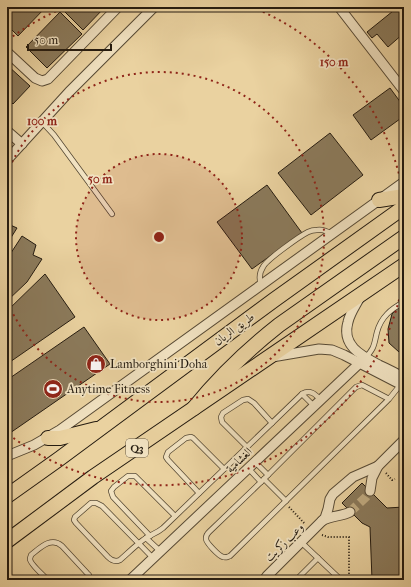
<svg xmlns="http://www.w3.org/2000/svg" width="411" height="587" viewBox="0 0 411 587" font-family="'IM FELL French Canon',Amiri,serif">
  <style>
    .building { fill: #8b7a5b; stroke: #241b10 }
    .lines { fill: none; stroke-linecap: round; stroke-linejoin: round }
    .minor-tunnel { stroke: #c2ad83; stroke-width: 9; stroke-dasharray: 9 4.5; stroke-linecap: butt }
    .service-casing { stroke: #564934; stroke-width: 6 }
    .minor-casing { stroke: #564934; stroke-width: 11 }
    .primary-casing { stroke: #241b10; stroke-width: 16 }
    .trunk-casing { stroke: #241b10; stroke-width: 16 }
    .path { stroke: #241b10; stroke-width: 2; stroke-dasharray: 1 2; stroke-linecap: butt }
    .service { stroke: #f1e2c1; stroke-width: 4.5 }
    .minor { stroke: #f1e2c1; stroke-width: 9 }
    .primary { stroke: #ead2a0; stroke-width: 14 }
    .trunk { stroke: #ead2a0; stroke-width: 14 }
    .ring { fill: none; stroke: #8f2418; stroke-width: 2; stroke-dasharray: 2 4 }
    .labels { text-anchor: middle; stroke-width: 3.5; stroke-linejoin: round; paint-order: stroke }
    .shield { fill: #f1e2c1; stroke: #625745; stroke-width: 1 }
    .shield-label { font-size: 11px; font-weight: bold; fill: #241b10 }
    .street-label { font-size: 12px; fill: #241b10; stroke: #f1e2c1 }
    .poi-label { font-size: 12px; fill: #241b10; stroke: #f1e2c1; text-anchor: start }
    .centre { fill: #8f2418; stroke: #f1e2c1; stroke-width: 2 }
    .ring-label { font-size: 12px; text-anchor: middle; font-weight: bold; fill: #8f2418; stroke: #f1e2c1; stroke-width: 3.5; stroke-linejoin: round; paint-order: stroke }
  </style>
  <rect width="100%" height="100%" fill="#ead2a0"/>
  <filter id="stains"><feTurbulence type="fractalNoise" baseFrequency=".005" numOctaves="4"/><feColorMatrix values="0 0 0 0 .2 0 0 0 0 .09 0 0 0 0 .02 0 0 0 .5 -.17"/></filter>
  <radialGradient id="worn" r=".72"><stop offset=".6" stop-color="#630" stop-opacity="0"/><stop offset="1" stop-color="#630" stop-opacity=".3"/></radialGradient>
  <!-- building -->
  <g class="building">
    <polygon points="7,7 46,7 18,36 7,25"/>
    <polygon points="68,7 105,7 83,30 64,11"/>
    <polygon points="398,7 404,7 404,33 388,47 377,34 372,38 367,32"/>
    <polygon points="60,12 82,34 47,68 26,47"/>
    <polygon points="7,65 30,86 13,104 7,98"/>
    <polygon points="390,88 404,107 404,116 371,140 353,115"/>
    <polygon points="330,133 363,175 311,215 278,173"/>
    <polygon points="267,185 302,233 252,269 217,222"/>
    <polygon points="7,211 11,214 8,224 17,228 7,244"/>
    <polygon points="22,236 36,245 33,255 42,259 27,282 7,301 7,259"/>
    <polygon points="45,274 75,317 7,364 7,311"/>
    <polygon points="404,305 404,347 399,352 389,343 388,329 392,314 400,306"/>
    <polygon points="84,327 110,364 10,433 7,428 7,380"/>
    <polygon points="362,483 387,508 404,507 404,580 372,580 370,527 362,523 342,503"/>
  </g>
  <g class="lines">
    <!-- minor-tunnel -->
    <polyline class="minor-tunnel" points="350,512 366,497 370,491"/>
    <!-- service casing -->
    <g class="service-casing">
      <g id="service">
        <polyline points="42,122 54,135 112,214"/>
        <path d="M261 285C259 279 259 273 263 267 266 260 300 236 308 232 310 231 314 230 317 230 322 229 327 231 332 234"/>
        <path d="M365 358C375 348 374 344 377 332 381 317 391 309 404 302"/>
        <polyline points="302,394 314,406"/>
        <path d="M389 399 364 386 362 385 356 387 261 482 209 532C207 534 206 535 206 538 205 542 219 556 223 557 226 558 227 557 230 556L389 399 401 384"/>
        <polyline points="247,447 222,422 221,417 223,413 243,400 248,399 254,403 272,423"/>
        <polyline points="255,462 268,475"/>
        <polyline points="248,468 261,482"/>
        <polyline points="404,472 402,478 404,484"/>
        <polyline points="264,479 286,501"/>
        <polyline points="199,493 168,460 166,457 168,452 186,438 191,437 193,438 224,469"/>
        <polyline points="150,536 113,497 111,491 114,487 128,476 135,476 175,516"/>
        <polyline points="146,538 160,551"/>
        <polyline points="301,542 341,580"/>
        <path d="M153 558 102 506 96 503H91L75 517 74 520 76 523 108 557C112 561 116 562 120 560 128 553 135 546 143 540 149 535 156 534 163 528L302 394C310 389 315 394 321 400"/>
        <path d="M48 580C44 576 30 564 30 559 30 557 31 556 31 555 40 548 51 536 62 546L87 573 89 575V580"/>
        <polyline points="296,580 318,558"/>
      </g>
    </g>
    <!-- minor casing -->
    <g class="minor-casing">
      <g id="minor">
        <polyline points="339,7 404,91"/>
        <polyline points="7,52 35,78 42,81 48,79 118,7"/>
        <polyline points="7,131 22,144"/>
        <polyline points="7,160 69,92 154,7"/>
        <path d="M360 297C356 305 350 313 348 322 341 346 362 356 379 365 388 369 396 373 404 378"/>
        <polyline points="272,357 319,349 332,350 344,355 404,386"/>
        <polyline points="7,456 34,445 60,430 404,182"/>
        <polyline points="370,491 372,478 378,466 404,440"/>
        <path d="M322 521C331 515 341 517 350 512"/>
        <polyline points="130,580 365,358"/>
        <polyline points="264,580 267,576 325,518 328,509 330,499 333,494 353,477 378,466"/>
      </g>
    </g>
    <!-- primary casing -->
    <g class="primary-casing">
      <g id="primary">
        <polyline points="379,200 404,196"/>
        <polyline points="48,438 60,438 96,429"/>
        <polyline points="7,496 59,459 274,300 404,207"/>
        <polyline points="7,541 93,477 404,265"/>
      </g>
    </g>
    <!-- trunk casing -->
    <g class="trunk-casing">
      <path id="trunk" d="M194 408C220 376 246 351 279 325L404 237"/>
    </g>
    <!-- path -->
    <g class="path">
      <polyline points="386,473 392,480 395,479"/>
      <polyline points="289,507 305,524"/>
      <polyline points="322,535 328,537 349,537 349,579"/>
    </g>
    <!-- service -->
    <use href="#service" class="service"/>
    <!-- minor -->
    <use href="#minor" class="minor"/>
    <!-- primary -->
    <use href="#primary" class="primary"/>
    <!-- trunk -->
    <use href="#trunk" class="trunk"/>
  </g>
  <!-- distance rings -->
  <circle cx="159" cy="237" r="83" fill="#8f2418" fill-opacity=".12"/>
  <g class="ring">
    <circle cx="159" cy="237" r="83"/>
    <path d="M7 173A165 165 0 1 1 7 301"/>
    <path d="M404 276A248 248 0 0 1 8 434M8 40A248 248 0 0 1 66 7M252 7A248 248 0 0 1 404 198"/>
  </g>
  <!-- icons -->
  <defs>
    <g id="shop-disc" transform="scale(1)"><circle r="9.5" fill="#8f2418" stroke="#f1e2c1"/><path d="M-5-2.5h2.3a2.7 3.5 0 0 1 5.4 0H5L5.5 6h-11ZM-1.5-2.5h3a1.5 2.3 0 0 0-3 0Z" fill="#fff"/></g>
    <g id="stadium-disc" transform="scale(1)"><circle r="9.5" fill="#8f2418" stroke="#f1e2c1"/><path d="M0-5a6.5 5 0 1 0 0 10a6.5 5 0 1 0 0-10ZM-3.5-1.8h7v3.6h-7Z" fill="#fff"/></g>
  </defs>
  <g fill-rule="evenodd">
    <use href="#shop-disc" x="96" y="364"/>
    <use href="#stadium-disc" x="53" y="389"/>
  </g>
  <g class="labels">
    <!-- shield labels -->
    <rect class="shield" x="126" y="439" width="22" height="18" rx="3"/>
    <g class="shield-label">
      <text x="137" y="452">Q3</text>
    </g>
    <!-- street labels -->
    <g class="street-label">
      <text transform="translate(234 329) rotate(-36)" y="4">طريق الريان</text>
      <text transform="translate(239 460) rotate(-43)" y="4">الغشامية</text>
      <text transform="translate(284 542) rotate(-45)" y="4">وعب زكريت</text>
    </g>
    <!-- poi labels -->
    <g class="poi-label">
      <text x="110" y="368">Lamborghini Doha</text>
      <text x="67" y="393">Anytime Fitness</text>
    </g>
  </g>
  <circle cx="159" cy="237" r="6" class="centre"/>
  <g class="ring-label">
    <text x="334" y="66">150 m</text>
    <text x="42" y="125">100 m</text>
    <text x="100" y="183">50 m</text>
  </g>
  <!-- margin -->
  <rect width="411" height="587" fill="none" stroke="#ead2a0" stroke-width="24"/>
  <rect x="8" y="8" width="395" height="571" fill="none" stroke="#241b10" stroke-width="2"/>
  <rect x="12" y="12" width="387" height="563" fill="none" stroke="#241b10"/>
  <!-- scale -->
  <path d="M28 44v6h83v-6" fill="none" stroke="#241b10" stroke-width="2"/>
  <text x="34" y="44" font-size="12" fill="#241b10" stroke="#f1e2c1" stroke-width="3" paint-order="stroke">50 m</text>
  <rect width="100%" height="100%" filter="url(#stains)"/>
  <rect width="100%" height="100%" fill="url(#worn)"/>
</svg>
